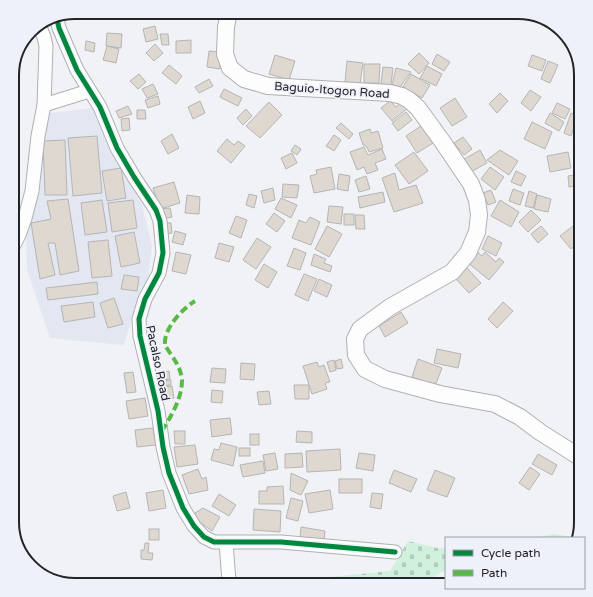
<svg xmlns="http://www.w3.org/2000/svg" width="593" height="597" viewBox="0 0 593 597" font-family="'Varela Round',sans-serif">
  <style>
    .built { fill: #e3e7f1 }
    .cemetery { fill: url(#cemetery-stones) }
    .building { fill: #ded8d0; stroke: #b5b5b6 }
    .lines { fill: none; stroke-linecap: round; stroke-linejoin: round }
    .minor-casing { stroke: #afb0b3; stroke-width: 15 }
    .major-casing { stroke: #afb0b3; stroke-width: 18 }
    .minor { stroke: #fdfdfe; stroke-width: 13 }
    .major { stroke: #fdfdfe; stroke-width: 16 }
    .quiet { stroke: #58b947; stroke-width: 4; stroke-dasharray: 8 4; stroke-linecap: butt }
    .cycleway-casing { stroke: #eef1f9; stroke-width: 8 }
    .cycleway { stroke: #00873e; stroke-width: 5 }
    .labels { text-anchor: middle; stroke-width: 3.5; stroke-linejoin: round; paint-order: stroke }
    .street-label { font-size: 12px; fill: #232427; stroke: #eef1f9 }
    .rim { fill: none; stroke: #232427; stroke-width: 2 }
  </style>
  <defs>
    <pattern id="cemetery-stones" width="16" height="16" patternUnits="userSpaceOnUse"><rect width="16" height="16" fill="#d1f0dd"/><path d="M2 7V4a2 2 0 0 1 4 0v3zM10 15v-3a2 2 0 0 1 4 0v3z" fill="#b3cebe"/></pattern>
  </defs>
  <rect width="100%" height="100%" fill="#f1f2f6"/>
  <!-- built -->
  <polygon class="built" points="92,108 108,145 142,205 152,246 148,281 137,306 123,345 50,338 27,270 26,232 42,131 51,113"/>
  <!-- cemetery -->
  <g class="cemetery">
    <polygon points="554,534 578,538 533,538"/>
    <polygon points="408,541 437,548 446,548 446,569 421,585 320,585 320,578 390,571"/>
  </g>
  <!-- building -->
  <g class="building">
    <polygon points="78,12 92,12 81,18"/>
    <polygon points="198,12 212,12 211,19 198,19"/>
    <polygon points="155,26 158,39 146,42 143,29"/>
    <polygon points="107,33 122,34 121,48 106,46"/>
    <polygon points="160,34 168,34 169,45 162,45"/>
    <polygon points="191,40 191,53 176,53 176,41"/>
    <polygon points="86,41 95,43 94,52 85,50"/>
    <polygon points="155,44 163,53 154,61 146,53"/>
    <polygon points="107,46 119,49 116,63 103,60"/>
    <polygon points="209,51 221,52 220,69 207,67"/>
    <polygon points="419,53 429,63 419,74 408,64"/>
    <polygon points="437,54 450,62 444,71 432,64"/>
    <polygon points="275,55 295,61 289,80 269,74"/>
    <polygon points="532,55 546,60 542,71 528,66"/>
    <polygon points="347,61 363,63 360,84 345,82"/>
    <polygon points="548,61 558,65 550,83 541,79"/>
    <polygon points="364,64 380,64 379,83 364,83"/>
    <polygon points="169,65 182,76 176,84 162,73"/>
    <polygon points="427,66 442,74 436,86 420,78"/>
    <polygon points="383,67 393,68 391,85 381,84"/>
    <polygon points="396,68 411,72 400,87 392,85"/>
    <polygon points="139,74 146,82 138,89 130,81"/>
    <polygon points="411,74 430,85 422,98 403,87"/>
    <polygon points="209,79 213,86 199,93 195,87"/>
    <polygon points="153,84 158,94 147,98 142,89"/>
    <polygon points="224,89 242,98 238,106 220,97"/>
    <polygon points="530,90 541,97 531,111 521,103"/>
    <polygon points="500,93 508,101 497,113 489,104"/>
    <polygon points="158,96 160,104 148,108 145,100"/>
    <polygon points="455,98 467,117 452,126 440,108"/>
    <polygon points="200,101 205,113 193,119 188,107"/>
    <polygon points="390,101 396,107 402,102 408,108 392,121 381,108"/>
    <polygon points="269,102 282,115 260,138 246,126"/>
    <polygon points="557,103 570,109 565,119 552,113"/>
    <polygon points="128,106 132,114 119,118 116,111"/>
    <polygon points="246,109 252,116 243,125 237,118"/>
    <polygon points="137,110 145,110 146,119 137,119"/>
    <polygon points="406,112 412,120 398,131 392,123"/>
    <polygon points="550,113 564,122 559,131 545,123"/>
    <polygon points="571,113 578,116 571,136 564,133"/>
    <polygon points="129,118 130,130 122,131 121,119"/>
    <polygon points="581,119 581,143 573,140"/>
    <polygon points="532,122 552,132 545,149 524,139"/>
    <polygon points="341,123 353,134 349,139 336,128"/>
    <polygon points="421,126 433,143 417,153 406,136"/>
    <polygon points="370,129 371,133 378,131 383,148 369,152 367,147 363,145 359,133"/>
    <polygon points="172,134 179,148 168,154 161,141"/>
    <polygon points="334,135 341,140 334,151 326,146"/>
    <polygon points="97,136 102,193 73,196 68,138"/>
    <polygon points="463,137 472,149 464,155 454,143"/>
    <polygon points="227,139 234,145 238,141 245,146 231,163 217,151"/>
    <polygon points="65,140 67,195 45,195 43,141"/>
    <polygon points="295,145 301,149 297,155 291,151"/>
    <polygon points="364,147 368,155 382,149 386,159 375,163 378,170 367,174 364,167 357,170 350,152"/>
    <polygon points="480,150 487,163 469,173 461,161"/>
    <polygon points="500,150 518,161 509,175 487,160"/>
    <polygon points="414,152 428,171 409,184 395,165"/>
    <polygon points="568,152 571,168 550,172 547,156"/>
    <polygon points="292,153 297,163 286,169 281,158"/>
    <polygon points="331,167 335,189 314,193 310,176 317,174 316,170"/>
    <polygon points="490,167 504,177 495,190 481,179"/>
    <polygon points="121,168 126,198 107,201 102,171"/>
    <polygon points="516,171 526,176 521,186 511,182"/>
    <polygon points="395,173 399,190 416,185 423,203 394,212 382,178"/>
    <polygon points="339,174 350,176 348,191 337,189"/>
    <polygon points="581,174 581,185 569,187 568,176"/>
    <polygon points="366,176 370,189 359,192 355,180"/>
    <polygon points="174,182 180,203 160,209 153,188"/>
    <polygon points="283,184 299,185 297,198 282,197"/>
    <polygon points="273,188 275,200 264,203 261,191"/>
    <polygon points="513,189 524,193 520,205 509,201"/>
    <polygon points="491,190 496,202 488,205 483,193"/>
    <polygon points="529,191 537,194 533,208 525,206"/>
    <polygon points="383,192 385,202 360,208 358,197"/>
    <polygon points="249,194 257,196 254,208 246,205"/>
    <polygon points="187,195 200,197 199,214 185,213"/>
    <polygon points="537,195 551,199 548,212 534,209"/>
    <polygon points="281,198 297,205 291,218 275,209"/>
    <polygon points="68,199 79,271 60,275 55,243 48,243 55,275 40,279 31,223 51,219 47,201"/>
    <polygon points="102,200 107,232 85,235 81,203"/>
    <polygon points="133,200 137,228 112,232 108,203"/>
    <polygon points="500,200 519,212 511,227 491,216"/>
    <polygon points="329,206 343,207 341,224 327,222"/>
    <polygon points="170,208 172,217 162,219 160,209"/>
    <polygon points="531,210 541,220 528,232 519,222"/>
    <polygon points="274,213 285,221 277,232 266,224"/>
    <rect x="344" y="214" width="10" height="11"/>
    <polygon points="355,215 364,215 365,229 356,229"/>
    <polygon points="236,216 247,220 241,238 229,233"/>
    <polygon points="310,217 320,222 311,245 292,238 299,220 306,223"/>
    <polygon points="164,223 171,223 172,233 165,234"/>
    <polygon points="327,226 342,234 329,257 315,249"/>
    <polygon points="541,226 548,234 538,243 531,234"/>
    <polygon points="573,226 581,235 581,240 571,249 560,236"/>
    <polygon points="175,231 186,234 183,245 172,242"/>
    <polygon points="134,232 140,263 121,267 115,236"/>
    <polygon points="488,236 502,243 496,256 482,249"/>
    <polygon points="257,238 271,247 256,269 243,260"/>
    <polygon points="108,240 112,276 92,278 88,242"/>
    <polygon points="219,243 234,247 229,262 215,258"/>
    <polygon points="294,248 306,253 300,270 287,266"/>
    <polygon points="476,251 482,256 485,252 496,262 499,258 504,262 489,280 467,262"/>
    <polygon points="176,252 191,255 186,274 172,271"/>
    <polygon points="314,254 326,259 324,263 332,266 330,272 311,265"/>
    <polygon points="264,264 277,272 268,288 255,280"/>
    <polygon points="466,267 481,283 469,293 454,277"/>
    <polygon points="304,274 317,279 308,301 295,295"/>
    <polygon points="124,275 139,277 137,291 121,289"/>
    <polygon points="319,279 332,285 327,297 314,291"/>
    <polygon points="97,282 98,294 48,300 46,288"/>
    <polygon points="114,298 123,324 108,328 100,303"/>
    <polygon points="93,302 95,317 64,322 61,306"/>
    <polygon points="503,302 513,311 497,328 488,319"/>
    <polygon points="401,312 408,323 385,337 379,326"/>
    <polygon points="437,349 461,354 458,368 434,363"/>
    <polygon points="341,359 343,368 337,369 335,361"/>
    <polygon points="418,359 442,368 435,386 412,377"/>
    <polygon points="334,360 336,370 330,372 327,362"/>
    <polygon points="317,362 319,367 324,365 330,382 325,383 327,389 312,394 303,366"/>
    <polygon points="241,363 255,364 254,380 240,379"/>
    <polygon points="212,368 226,369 225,383 210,382"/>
    <polygon points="169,371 170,379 159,381 157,373"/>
    <polygon points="133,372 136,392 127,393 124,373"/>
    <polygon points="171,380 171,385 160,386 160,381"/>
    <polygon points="294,385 309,385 309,399 295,399"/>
    <polygon points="172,386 174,398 161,400 159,388"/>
    <polygon points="212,390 223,391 222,403 211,402"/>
    <polygon points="269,391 271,404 259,405 257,392"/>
    <polygon points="145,398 148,416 129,419 126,401"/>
    <polygon points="230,418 232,434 212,437 210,420"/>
    <polygon points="153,428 156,445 137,447 135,430"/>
    <polygon points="174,431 185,431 185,444 175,444"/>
    <polygon points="297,431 312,432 312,443 296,442"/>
    <rect x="250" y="434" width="9" height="11"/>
    <polygon points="221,443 237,447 233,466 211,460 214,449 219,450"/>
    <polygon points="195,445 198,464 177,467 174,447"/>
    <rect x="239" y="448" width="11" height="8"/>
    <polygon points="340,449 341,470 307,472 306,451"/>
    <polygon points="275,453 278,469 266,471 263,455"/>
    <polygon points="302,453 303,467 285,468 285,454"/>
    <polygon points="359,453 375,455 373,471 356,468"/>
    <polygon points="538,454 557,465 552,475 532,464"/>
    <polygon points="263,461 265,473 243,477 240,465"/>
    <polygon points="530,467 540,474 529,490 519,483"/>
    <polygon points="198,469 202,479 206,477 208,490 189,494 182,475"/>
    <polygon points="394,470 417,479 411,492 389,483"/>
    <polygon points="435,470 455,478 447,497 427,490"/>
    <polygon points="291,473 308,481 301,495 290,490"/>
    <rect x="339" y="479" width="23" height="14"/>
    <polygon points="283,486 284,504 259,504 259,491 267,491 267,487"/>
    <polygon points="163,490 166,508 149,511 146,493"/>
    <polygon points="330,490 333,509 309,513 305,494"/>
    <polygon points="126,492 130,508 117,511 113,496"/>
    <polygon points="372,493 383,494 381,509 370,507"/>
    <polygon points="219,494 236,505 229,516 212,506"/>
    <polygon points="291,498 303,501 298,521 286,518"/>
    <polygon points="203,508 220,517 212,531 197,520 195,513"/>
    <polygon points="254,509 281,511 280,532 253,530"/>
    <polygon points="301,527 325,531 324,541 300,537"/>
    <rect x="149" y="529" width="10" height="11"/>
    <polygon points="145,543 149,543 148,553 153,553 152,560 141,559 141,550 144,550"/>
  </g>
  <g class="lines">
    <!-- minor casing -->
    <g class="minor-casing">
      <g id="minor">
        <polyline points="57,19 59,28 77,70 100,107 117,148 134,177 156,210 160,221 163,253 159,273 145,299 139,319 140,336 158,411 163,447 169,473 183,508 194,526 204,537 214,542 281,542 395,552"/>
        <polyline points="39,25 44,37 46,46 44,105"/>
        <polyline points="12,249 19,235 25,218 32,191 38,136 44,105 89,91"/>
        <polyline points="226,543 229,581 228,585"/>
      </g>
    </g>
    <!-- major casing -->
    <g class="major-casing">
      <polyline id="major" points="229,12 226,27 225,54 230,68 244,79 268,86 390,93 402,96 409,100 418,108 442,141 471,184 477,200 479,215 477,232 468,253 452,272 390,307 360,329 355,339 356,355 365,369 385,379 440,394 495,404 520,417 540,432 581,458"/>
    </g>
    <!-- minor -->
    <use href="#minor" class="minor"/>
    <!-- major -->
    <use href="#major" class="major"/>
    <!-- quiet -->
    <path class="quiet" d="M162 431C171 416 182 399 182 380 181 369 176 362 170 353 168 350 166 347 165 345 163 329 183 308 195 301"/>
    <!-- cycleway casing -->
    <g class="cycleway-casing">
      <polyline id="cycleway" points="57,19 59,28 77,70 100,107 117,148 134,177 156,210 160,221 163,253 159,273 145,299 139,319 140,336 158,411 163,447 169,473 183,508 194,526 204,537 214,542 281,542 395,552"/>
    </g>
    <!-- cycleway -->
    <use href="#cycleway" class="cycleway"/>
  </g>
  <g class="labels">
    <!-- street labels -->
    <g class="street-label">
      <text transform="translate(332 90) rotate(4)" y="4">Baguio-Itogon Road</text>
      <text transform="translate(158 363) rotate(78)" y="4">Pacalso Road</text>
    </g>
  </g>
  <!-- crop -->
  <path d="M0 0H593V597H0ZM75 19H518A56 56 0 0 1 574 75V522A56 56 0 0 1 518 578H75A56 56 0 0 1 19 522V75A56 56 0 0 1 75 19Z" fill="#eef1f9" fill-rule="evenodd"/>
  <path class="rim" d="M75 19H518A56 56 0 0 1 574 75V522A56 56 0 0 1 518 578H75A56 56 0 0 1 19 522V75A56 56 0 0 1 75 19Z"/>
  <!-- legend -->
  <rect x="445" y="537" width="140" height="52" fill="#eef1f9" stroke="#9d9fa5"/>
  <rect x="453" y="550" width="20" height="6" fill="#00873e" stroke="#9d9fa5"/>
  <text x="481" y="557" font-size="12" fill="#232427">Cycle path</text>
  <rect x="453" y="570" width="20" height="6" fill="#58b947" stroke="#9d9fa5"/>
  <text x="481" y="577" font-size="12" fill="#232427">Path</text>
</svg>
